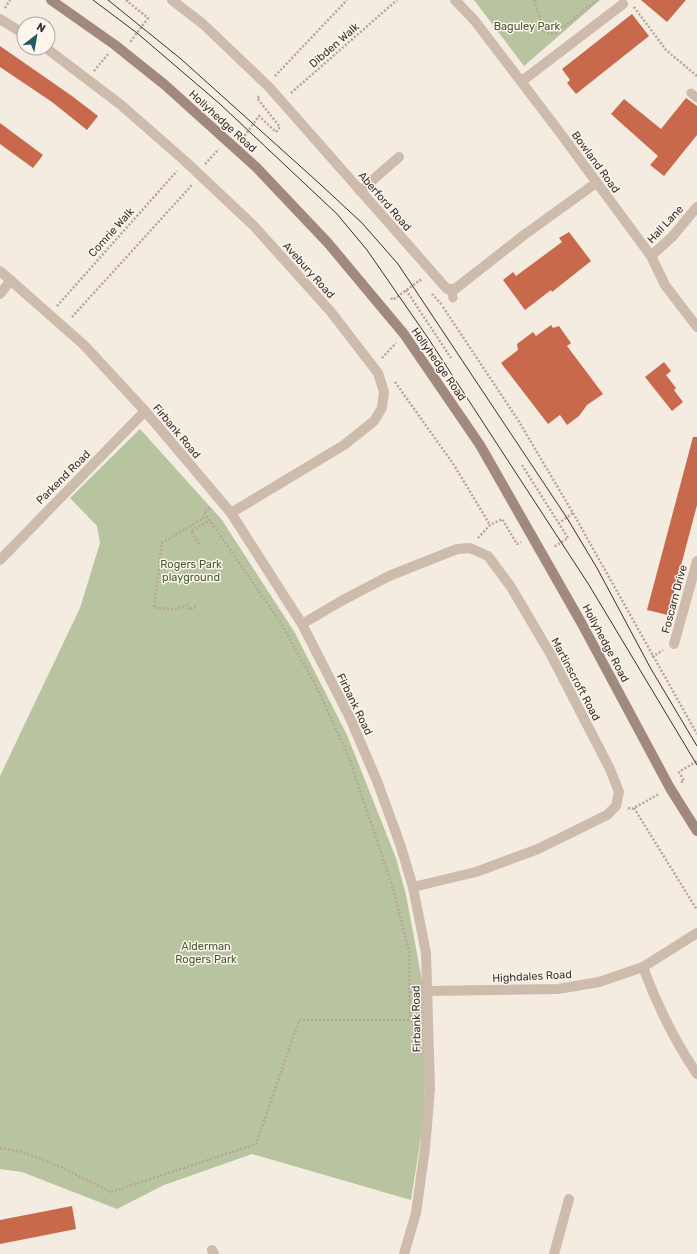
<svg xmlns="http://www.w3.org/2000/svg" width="697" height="1254" viewBox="0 0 697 1254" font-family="Rubik,sans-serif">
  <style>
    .green { fill: #b8c4a0 }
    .building { fill: #c8694b }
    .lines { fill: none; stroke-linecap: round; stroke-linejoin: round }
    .path { stroke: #b9a596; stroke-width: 2.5; stroke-dasharray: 2 2; stroke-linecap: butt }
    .lane { stroke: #cdbbac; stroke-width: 9 }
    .street { stroke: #cdbbac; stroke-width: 10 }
    .secondary { stroke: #a18a7d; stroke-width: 10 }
    .tram { stroke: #3b302b; stroke-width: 1 }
    .labels { text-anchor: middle; stroke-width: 3; stroke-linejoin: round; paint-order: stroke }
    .park-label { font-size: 11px; fill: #4a5a2e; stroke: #fbf5ee }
    .street-label { font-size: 11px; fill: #3b302b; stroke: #fbf5ee }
  </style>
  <rect width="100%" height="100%" fill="#f4ebe1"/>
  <!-- green -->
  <g class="green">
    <polygon points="474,0 600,0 524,66"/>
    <polygon points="140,429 222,520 295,633 347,735 396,858 406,895 423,986 427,1021 424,1117 411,1200 252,1154 164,1185 117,1209 22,1172 0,1169 0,776 80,608 100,543 97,526 70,498"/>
  </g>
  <!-- building -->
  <g class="building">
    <polygon points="641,0 686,0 667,22"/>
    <polygon points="632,14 649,36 576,94 567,83 570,80 562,69"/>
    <polygon points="0,46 72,96 98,116 87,130 52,102 0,67"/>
    <polygon points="686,98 697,106 697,135 664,176 650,165 658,156 611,114 624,99 661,129"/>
    <polygon points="0,123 43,155 33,168 0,144"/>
    <polygon points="569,232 591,261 552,292 551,290 525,310 503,280 513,272 516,276 562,242 559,238"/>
    <polygon points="551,325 553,328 559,326 571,343 567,346 603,394 587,405 579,416 567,425 560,415 548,424 501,363 518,350 517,344 533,332 536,336"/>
    <polygon points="664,362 671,371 666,375 676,388 674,390 683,402 672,411 645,377"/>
    <polygon points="693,437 697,437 697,505 668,615 647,610"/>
    <polygon points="72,1206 76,1229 0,1244 0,1220"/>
  </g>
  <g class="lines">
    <!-- path -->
    <g class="path">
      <polyline points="128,0 127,1 148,18 131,41 129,40"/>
      <polyline points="534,0 544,31 551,34 556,33 597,0"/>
      <polyline points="634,7 666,50 697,76"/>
      <polyline points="5,8 10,0"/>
      <polyline points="94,71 108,54"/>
      <polyline points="275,76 347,0"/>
      <polyline points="291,93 397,0"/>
      <polyline points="242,137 243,138 259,116 276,132 280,127 257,98 260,96"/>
      <polyline points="205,164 219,149"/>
      <polyline points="406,290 451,358"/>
      <polyline points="432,294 442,305"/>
      <polyline points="391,298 393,300 420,280 422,282"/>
      <polyline points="57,306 177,171"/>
      <polyline points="443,307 518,420 573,513 559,523"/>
      <polyline points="72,317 192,185"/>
      <polyline points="382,358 396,343"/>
      <polyline points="395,382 454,465 490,525"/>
      <polyline points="522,465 568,538 554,547"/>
      <polyline points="210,508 204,512 280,622 315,684 348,755 393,888 409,952 410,1019"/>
      <polyline points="573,513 697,734"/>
      <polyline points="478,538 490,525 502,519 517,544 521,542"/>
      <polyline points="199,544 191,531 210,520"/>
      <polyline points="196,606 190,610 187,605 175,609 154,608 162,543 207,516"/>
      <polyline points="652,657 663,650"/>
      <polyline points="681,782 684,781 679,772 697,761"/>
      <polyline points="628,808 632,809 659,794"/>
      <polyline points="634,808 697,910"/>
      <path d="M0 1148C37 1152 78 1176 111 1192L256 1144 299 1020H417"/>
    </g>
    <!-- lane -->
    <g class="lane">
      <polyline points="691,93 697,98"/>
      <polyline points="451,290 453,298"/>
    </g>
    <!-- street -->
    <g class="street">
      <polyline points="172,0 203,24 269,87 447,289 455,289 524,235 596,183"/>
      <polyline points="455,0 475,21 558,130 651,256 665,285 697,327"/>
      <polyline points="0,19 24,34"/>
      <polyline points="46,48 121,105 185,161 254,226 331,312 378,373 384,392 382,408 374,421 344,445 231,513"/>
      <polyline points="522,81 623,4"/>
      <polyline points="360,191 399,157"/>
      <polyline points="651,256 672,237 697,207"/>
      <polyline points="0,271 84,345 145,411 231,513 302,624 350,718 377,781 400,844 413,887 426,953 430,1089 425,1148 416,1213 404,1254"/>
      <polyline points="0,294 11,280"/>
      <polyline points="0,560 145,411"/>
      <polyline points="302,624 343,600 389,576 457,549 470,548 488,556 511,587 551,655 610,769 619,792 616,806 607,815 538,849 476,872 413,887"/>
      <polyline points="674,644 697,561"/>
      <path d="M643 967C657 1005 674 1040 697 1074"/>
      <polyline points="427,991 558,989 599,982 643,967 697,933"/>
      <polyline points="212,1250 214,1254"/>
      <polyline points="554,1254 569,1199"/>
    </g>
    <!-- secondary -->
    <polyline class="secondary" points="51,0 115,45 165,85 256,167 328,243 404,334 480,445 582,624 670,788 697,831"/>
    <!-- tram -->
    <g class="tram">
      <polyline points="93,0 137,33 220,104 337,214 367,250 428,338 589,585 697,765"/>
      <polyline points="108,0 181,59 320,184 362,223 398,264 567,518 597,568 651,669 697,746"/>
    </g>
  </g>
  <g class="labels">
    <!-- park labels -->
    <g class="park-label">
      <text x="527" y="30">Baguley Park</text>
      <text x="191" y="568">Rogers Park<tspan x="191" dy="13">playground</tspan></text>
      <text x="206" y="950">Alderman<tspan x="206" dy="13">Rogers Park</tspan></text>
    </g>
    <!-- street labels -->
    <g class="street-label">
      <text transform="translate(334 45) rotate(-41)" y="4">Dibden Walk</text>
      <text transform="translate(223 121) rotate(42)" y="4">Hollyhedge Road</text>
      <text transform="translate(596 162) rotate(54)" y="4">Bowland Road</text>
      <text transform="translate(385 201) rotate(49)" y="4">Aberford Road</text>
      <text transform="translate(665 224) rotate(-47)" y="4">Hall Lane</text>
      <text transform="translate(111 232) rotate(-48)" y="4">Comrie Walk</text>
      <text transform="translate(309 270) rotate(48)" y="4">Avebury Road</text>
      <text transform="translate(439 364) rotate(55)" y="4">Hollyhedge Road</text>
      <text transform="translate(177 431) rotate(50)" y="4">Firbank Road</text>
      <text transform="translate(63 477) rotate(-45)" y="4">Parkend Road</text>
      <text transform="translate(674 599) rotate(-75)" y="4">Foscarn Drive</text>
      <text transform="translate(606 643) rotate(62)" y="4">Hollyhedge Road</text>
      <text transform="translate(576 679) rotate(62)" y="4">Martinscroft Road</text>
      <text transform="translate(355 704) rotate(64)" y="4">Firbank Road</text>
      <text transform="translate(532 976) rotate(-3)" y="4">Highdales Road</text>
      <text transform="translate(416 1019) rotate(-91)" y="4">Firbank Road</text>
    </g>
  </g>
  <!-- north arrow -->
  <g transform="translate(36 36) rotate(31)"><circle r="19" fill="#fbf5ee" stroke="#aea6a0"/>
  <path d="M0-3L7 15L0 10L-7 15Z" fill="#1f5a5e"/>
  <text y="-6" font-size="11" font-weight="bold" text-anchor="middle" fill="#3b302b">N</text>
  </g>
</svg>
